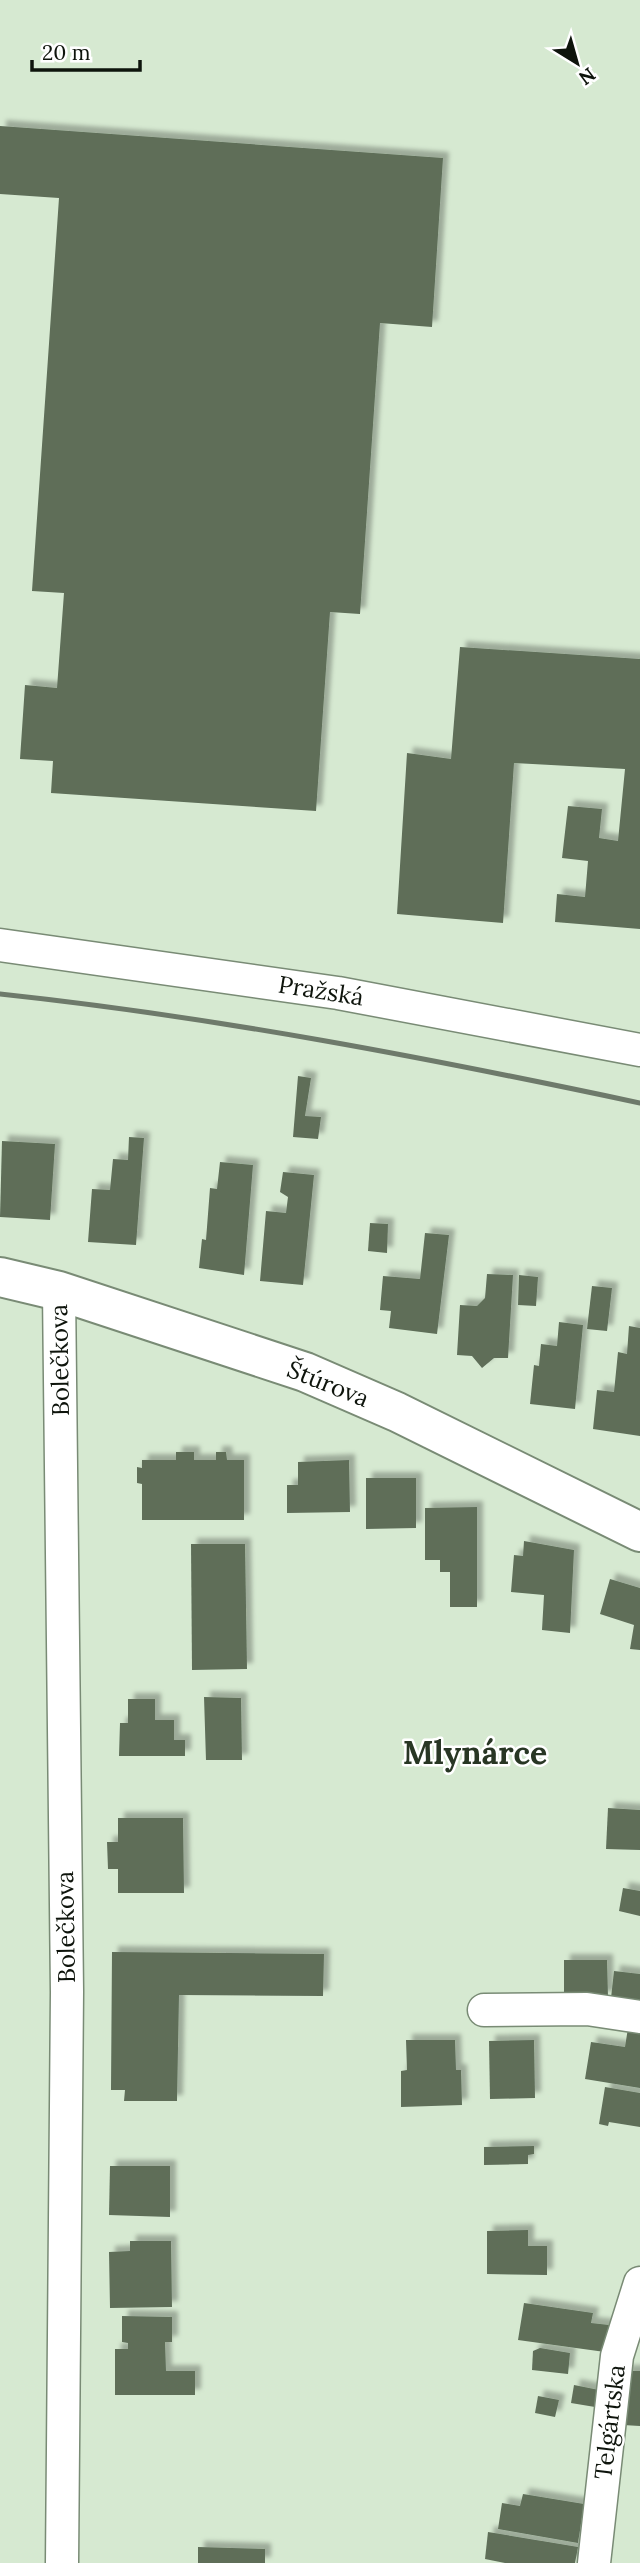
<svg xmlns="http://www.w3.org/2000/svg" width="640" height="2563" viewBox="0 0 640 2563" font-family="Lora,serif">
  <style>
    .building { fill: #5e6e59; filter: url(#shadow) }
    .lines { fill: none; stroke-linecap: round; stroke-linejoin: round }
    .minor-casing { stroke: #798b75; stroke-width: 35 }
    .tertiary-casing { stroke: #798b75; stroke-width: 42 }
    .minor { stroke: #fff; stroke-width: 32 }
    .tertiary { stroke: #fff; stroke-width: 38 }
    .rail { stroke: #6e7a6b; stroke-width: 5 }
    .labels { text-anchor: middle; stroke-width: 5; stroke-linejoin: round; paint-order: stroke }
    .street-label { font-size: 24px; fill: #0e140c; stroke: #fff }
    .district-label { font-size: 32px; font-weight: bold; fill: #283624; stroke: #fff }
  </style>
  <defs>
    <filter id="shadow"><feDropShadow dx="6" dy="-6" stdDeviation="2" flood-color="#0004"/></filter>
  </defs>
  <rect width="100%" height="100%" fill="#d6e9d1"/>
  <!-- building -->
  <g class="building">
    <polygon points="0,126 443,158 432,327 380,323 360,614 330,612 316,811 51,793 53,761 20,759 25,685 57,688 64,593 32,591 59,198 0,194"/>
    <polygon points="460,647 640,659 640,929 555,922 557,894 585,897 588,861 562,858 568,806 602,809 599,838 618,841 625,769 514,763 503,923 397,914 407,753 451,759"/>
    <polygon points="298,1076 311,1078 305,1116 321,1117 318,1139 293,1137"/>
    <polygon points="129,1137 144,1138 136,1245 88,1242 92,1189 110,1190 113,1159 128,1160"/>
    <polygon points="2,1141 55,1144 50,1220 0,1217"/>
    <polygon points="220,1162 253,1165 244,1275 199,1268 202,1239 206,1240 210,1188 217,1189"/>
    <polygon points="283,1172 314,1175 303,1285 260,1281 266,1211 286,1213 288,1197 280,1192"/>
    <polygon points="370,1223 388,1224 387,1253 368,1251"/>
    <polygon points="425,1233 449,1235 437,1334 389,1328 391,1311 380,1310 383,1276 420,1279"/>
    <polygon points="487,1274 513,1275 508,1358 494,1358 482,1368 472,1356 457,1355 460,1305 477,1306 485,1298"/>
    <polygon points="519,1275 538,1277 536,1306 518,1305"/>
    <polygon points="592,1286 612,1288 607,1331 587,1329"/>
    <polygon points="559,1322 583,1325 575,1409 530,1404 534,1365 539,1366 541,1344 557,1346"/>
    <polygon points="629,1326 640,1328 640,1436 593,1429 597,1390 614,1392 618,1352 627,1354"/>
    <polygon points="176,1452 194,1452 194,1460 216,1460 216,1452 226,1452 227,1460 244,1460 244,1520 142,1520 142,1484 137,1483 137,1467 142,1468 142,1460 176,1460"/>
    <polygon points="349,1460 350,1512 287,1513 287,1485 298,1485 298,1462"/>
    <polygon points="366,1478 416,1478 416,1528 366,1529"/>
    <polygon points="477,1507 477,1607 450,1607 450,1572 440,1572 440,1560 425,1560 425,1508"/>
    <polygon points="524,1541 574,1550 570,1633 542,1630 544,1595 511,1592 514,1555 523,1556"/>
    <polygon points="191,1544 245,1544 247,1669 192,1670"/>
    <polygon points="610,1579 640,1588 640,1650 630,1649 634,1625 600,1614"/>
    <polygon points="204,1697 241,1698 242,1760 206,1760"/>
    <polygon points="128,1699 155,1699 155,1720 174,1720 174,1740 185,1740 185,1756 119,1756 120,1723 128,1723"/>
    <polygon points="608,1808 640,1810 640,1850 606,1849"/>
    <polygon points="118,1818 183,1818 184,1893 118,1893 118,1869 108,1869 107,1842 118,1842"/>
    <polygon points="623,1888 640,1891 640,1916 619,1911"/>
    <polygon points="112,1952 324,1954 323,1996 179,1995 177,2101 124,2101 125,2090 111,2090"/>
    <polygon points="564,1960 607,1960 608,1997 564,1997"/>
    <polygon points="614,1971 640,1974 640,2001 611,1998"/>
    <polygon points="628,2028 640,2030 640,2088 585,2079 591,2042 625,2047"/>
    <polygon points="406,2040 455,2040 456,2070 461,2070 462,2105 401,2107 401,2071 407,2070"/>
    <polygon points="534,2040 535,2098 490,2099 489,2041"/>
    <polygon points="605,2087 640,2093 640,2127 609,2122 608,2126 599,2124"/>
    <polygon points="534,2146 534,2154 528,2155 528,2164 484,2165 484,2147"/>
    <polygon points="110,2166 170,2166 170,2217 109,2215"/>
    <polygon points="528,2230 528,2246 547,2246 547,2275 487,2274 487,2231"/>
    <polygon points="130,2241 171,2241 172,2307 110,2308 109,2252 130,2251"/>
    <polygon points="524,2303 593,2313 591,2323 609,2325 605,2352 518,2340"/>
    <polygon points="122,2316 172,2317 172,2342 165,2342 166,2371 195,2371 195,2395 115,2395 115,2349 128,2349 128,2343 122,2342"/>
    <polygon points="540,2348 570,2353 568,2374 532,2370 533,2351"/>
    <polygon points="625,2371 640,2371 640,2426 623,2425"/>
    <polygon points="574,2385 599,2390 595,2407 571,2403"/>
    <polygon points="538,2396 559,2400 555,2417 535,2413"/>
    <polygon points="523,2494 584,2504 578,2543 498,2529 502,2503 520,2506"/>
    <polygon points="488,2532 578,2547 575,2563 505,2563 485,2559"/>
    <polygon points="198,2547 265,2549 265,2563 198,2563"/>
  </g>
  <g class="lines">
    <!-- minor casing -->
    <g class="minor-casing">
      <g id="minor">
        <polyline points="0,945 338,993 640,1050"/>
        <polyline points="59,1291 67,1992 62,2563"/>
        <polyline points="484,2010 587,2009 640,2017"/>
        <polyline points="594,2563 617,2356 640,2283"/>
      </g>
    </g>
    <!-- tertiary casing -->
    <g class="tertiary-casing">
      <polyline id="tertiary" points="0,1277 59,1291 305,1372 397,1412 640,1532"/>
    </g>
    <!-- minor -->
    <use href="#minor" class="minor"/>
    <!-- tertiary -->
    <use href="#tertiary" class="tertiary"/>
    <!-- rail -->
    <path class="rail" d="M0 994C216 1017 428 1058 640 1103"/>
  </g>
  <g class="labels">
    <!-- street labels -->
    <g class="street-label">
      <text transform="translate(321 991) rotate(9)" y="8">Pražská</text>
      <text transform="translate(60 1360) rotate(-91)" y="8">Bolečkova</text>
      <text transform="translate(328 1384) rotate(22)" y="8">Štúrova</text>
      <text transform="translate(66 1927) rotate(-91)" y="8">Bolečkova</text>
      <text transform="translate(610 2422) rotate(-83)" y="8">Telgártska</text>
    </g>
    <!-- district labels -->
    <g class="district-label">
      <text x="475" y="1764">Mlynárce</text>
    </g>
  </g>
  <!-- north arrow -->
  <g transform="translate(577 63) rotate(143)" stroke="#ffffff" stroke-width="5" paint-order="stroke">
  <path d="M0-5L12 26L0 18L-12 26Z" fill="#0e140c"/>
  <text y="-10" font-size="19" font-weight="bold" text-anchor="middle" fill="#0e140c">N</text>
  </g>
  <!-- scale -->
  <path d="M32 60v10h108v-10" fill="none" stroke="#0e140c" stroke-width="3.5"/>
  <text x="42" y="60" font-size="21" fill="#0e140c" stroke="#ffffff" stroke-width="5" paint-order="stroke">20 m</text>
</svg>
